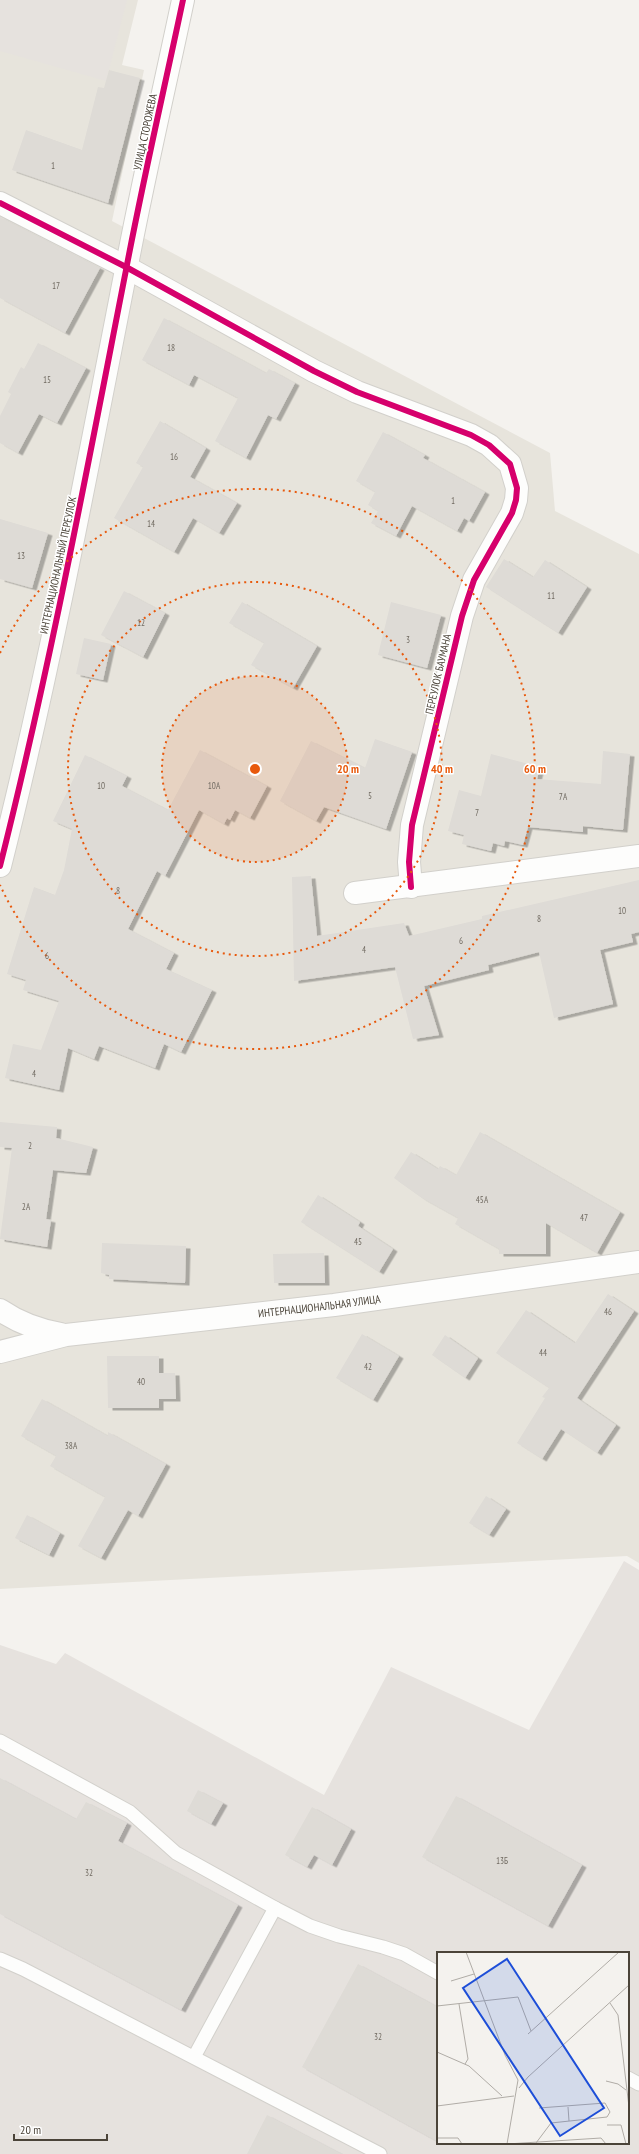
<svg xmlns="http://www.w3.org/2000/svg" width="639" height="2154" viewBox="0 0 639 2154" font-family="'PT Sans Narrow',sans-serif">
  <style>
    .residential { fill: #e7e4dc }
    .industrial { fill: #e6e2de; fill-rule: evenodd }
    .building { fill: #dedbd6; filter: url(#shadow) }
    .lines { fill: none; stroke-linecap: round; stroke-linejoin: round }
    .service-casing { stroke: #d2d0cb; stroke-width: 15 }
    .minor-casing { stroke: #d2d0cb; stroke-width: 24 }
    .tertiary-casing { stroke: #d2d0cb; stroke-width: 24 }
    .service { stroke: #fdfdfc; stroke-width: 13 }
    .minor { stroke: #fdfdfc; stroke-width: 22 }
    .tertiary { stroke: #fdfdfc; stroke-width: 22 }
    .cycleway-casing { stroke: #fff; stroke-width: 8 }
    .cycleway { stroke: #d6006c; stroke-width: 6 }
    .ring { fill: none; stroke: #e8590c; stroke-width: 2; stroke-dasharray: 2 4 }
    .labels { text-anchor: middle; stroke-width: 3; stroke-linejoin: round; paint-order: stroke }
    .number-label { font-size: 9px; fill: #706a61 }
    .street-label { font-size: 11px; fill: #4b4439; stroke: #fff }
    .inset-road { fill: none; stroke: #b0aca6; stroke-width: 1 }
    .view { fill: #1d4ed8; fill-opacity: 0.15; stroke: #1d4ed8; stroke-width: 2 }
    .inset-edge { fill: none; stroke: #4b4439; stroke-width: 2 }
    .centre { fill: #e8590c; stroke: #fff; stroke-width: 2 }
    .ring-label { font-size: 12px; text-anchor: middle; font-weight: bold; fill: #e8590c; stroke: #fff; stroke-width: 3; stroke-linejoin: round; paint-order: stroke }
  </style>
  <defs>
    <filter id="shadow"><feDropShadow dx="4.5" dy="2.5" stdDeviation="0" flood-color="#0004"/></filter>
  </defs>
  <rect width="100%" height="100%" fill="#f4f2ee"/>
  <!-- residential -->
  <polygon class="residential" points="0,0 138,0 122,65 144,70 112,221 550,453 555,511 639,554 639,1563 627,1556 0,1589"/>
  <!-- industrial -->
  <g class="industrial">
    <polygon points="0,0 127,0 106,81 0,51"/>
    <path d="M624 1561 639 1570V2154H0V1645L56 1664 65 1653 324 1795 391 1667 529 1730ZM438 1953H628V2143H438Z"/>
  </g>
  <!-- building -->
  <g class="building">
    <polygon points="109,70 140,78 108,203 12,170 26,130 82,150 98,87 104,88"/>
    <polygon points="0,217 100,268 65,333 0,298"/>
    <polygon points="164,318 266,373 269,369 295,383 276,419 268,415 246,458 215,441 238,398 194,375 189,385 142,360"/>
    <polygon points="38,343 86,368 57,423 39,414 18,453 0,443 0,416 11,394 8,392 21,367 24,369"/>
    <polygon points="160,421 206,448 190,477 237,503 219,533 193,518 174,552 114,518 143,467 136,463"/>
    <polygon points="383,432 425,455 423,458 485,492 469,521 464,518 457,531 412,506 396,536 371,523 378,511 368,505 375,492 356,481"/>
    <polygon points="0,519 48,533 32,588 0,579"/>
    <polygon points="504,559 533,577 545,560 587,587 558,633 486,587"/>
    <polygon points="124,591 165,613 143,657 101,635"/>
    <polygon points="242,602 317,646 293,688 251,665 264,643 229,623"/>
    <polygon points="391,602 441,615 427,668 378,655"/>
    <polygon points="84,638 111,644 103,680 76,674"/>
    <polygon points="375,739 412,752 386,829 324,807 316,821 280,801 311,741 365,768"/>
    <polygon points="200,750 267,786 250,818 235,810 230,820 227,818 224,824 199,810 165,876 157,871 128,929 174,953 166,969 212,990 181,1052 164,1044 155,1068 99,1046 94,1059 68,1048 59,1090 5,1078 13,1044 41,1050 59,1001 23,990 26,980 7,974 34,887 55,895 64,870 72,829 53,821 85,755 127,776 122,786 168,810"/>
    <polygon points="603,751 630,754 623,830 583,826 583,832 528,827 523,845 505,841 504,846 493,843 491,851 462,844 464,835 448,831 459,790 481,796 491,754 540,767 537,779 601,784"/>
    <polygon points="311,876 317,936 404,923 409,936 482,919 482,916 639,880 639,932 631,934 633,942 600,950 613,1004 554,1018 539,952 488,965 489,970 424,986 439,1035 413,1039 395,967 294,981 292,877"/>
    <polygon points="0,1122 57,1127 56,1138 93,1147 86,1173 53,1170 46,1219 51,1220 47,1247 0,1239 12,1148 0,1147"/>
    <polygon points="480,1132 620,1212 597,1253 546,1223 546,1254 499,1254 499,1249 455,1224 458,1218 422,1198 394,1178 411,1152 438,1169 440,1166 456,1175"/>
    <polygon points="318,1195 360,1222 358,1226 393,1249 379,1272 301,1222"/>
    <polygon points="102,1243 186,1246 185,1283 109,1279 109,1275 101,1273"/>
    <polygon points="324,1253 325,1283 274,1283 273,1254"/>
    <polygon points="608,1294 634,1311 577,1398 616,1425 597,1453 561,1429 542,1459 517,1443 545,1398 542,1397 549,1388 496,1353 526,1310 575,1343"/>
    <polygon points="362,1334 399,1356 373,1400 336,1378"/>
    <polygon points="445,1335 478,1358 465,1378 432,1355"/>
    <polygon points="107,1356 159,1356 159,1373 175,1373 176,1399 159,1399 159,1408 108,1408"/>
    <polygon points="42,1399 108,1436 108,1432 166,1464 138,1516 128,1510 101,1558 78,1546 105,1497 50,1466 56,1456 21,1436"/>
    <polygon points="486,1496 506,1509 489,1535 469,1523"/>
    <polygon points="27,1515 60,1533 49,1555 15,1538"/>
    <polygon points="0,1778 76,1819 86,1802 127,1823 118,1841 238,1905 181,2010 0,1914"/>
    <polygon points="198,1790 223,1803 211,1824 187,1811"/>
    <polygon points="456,1796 582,1865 548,1926 422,1857"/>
    <polygon points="312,1807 351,1829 332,1865 314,1855 307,1867 285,1855"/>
    <polygon points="358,1964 438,2007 438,2142 302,2067"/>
    <polygon points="267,2115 342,2154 247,2154"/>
  </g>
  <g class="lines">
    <!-- service casing -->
    <g class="service-casing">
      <g id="service">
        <polyline points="0,1741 130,1812 176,1853 275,1908 310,1926 339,1936 383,1947 404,1954 438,1973"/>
        <polyline points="0,1959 23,1969 380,2154"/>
        <polyline points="194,2057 275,1908"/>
        <polyline points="628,2078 639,2084"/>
      </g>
    </g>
    <!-- minor casing -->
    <g class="minor-casing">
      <g id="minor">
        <polyline points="0,203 126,267 314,371 357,392 471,435 489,445 510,464 517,488 516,500 512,513 474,580 462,616 412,825 409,862 411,887"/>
        <polyline points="355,893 639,856"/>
        <path d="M0 1310C19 1323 38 1330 61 1334"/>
        <path id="s1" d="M0 1352 66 1335 334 1305 639 1262"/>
      </g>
    </g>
    <!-- tertiary casing -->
    <g class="tertiary-casing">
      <path id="tertiary" d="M0 866C50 668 87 469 126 270 143 180 164 90 183 0"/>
    </g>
    <!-- service -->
    <use href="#service" class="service"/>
    <!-- minor -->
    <use href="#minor" class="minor"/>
    <!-- tertiary -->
    <use href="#tertiary" class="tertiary"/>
    <!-- cycleway casing -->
    <g class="cycleway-casing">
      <g id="cycleway">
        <polyline points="0,203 126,267 314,371 357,392 471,435 489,445 510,464 517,488 516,500 512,513 474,580 462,616 412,825 409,862 411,887"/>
        <path d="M0 866C50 668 87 469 126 270 143 180 164 90 183 0"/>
      </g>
    </g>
    <!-- cycleway -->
    <use href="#cycleway" class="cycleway"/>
  </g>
  <!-- distance rings -->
  <circle cx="255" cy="769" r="93" fill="#e8590c" fill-opacity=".12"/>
  <g class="ring">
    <circle cx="255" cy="769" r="93"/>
    <circle cx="255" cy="769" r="187"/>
    <path d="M0 653A280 280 0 1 1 0 885"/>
  </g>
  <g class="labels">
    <!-- number labels -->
    <g class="number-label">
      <text x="53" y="169">1</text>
      <text x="56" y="289">17</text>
      <text x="171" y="351">18</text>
      <text x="47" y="383">15</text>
      <text x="174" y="460">16</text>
      <text x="453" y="504">1</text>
      <text x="151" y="527">14</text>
      <text x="21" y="559">13</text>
      <text x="551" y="599">11</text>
      <text x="141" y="626">12</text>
      <text x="408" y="643">3</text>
      <text x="101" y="789">10</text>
      <text x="214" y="789">10А</text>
      <text x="370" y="799">5</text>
      <text x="563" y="800">7А</text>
      <text x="477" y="816">7</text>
      <text x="118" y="894">8</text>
      <text x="622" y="914">10</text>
      <text x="539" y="922">8</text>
      <text x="461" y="944">6</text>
      <text x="364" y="953">4</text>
      <text x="47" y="959">6</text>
      <text x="34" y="1077">4</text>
      <text x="30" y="1149">2</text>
      <text x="482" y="1203">45А</text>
      <text x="26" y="1210">2А</text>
      <text x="584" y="1221">47</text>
      <text x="358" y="1245">45</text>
      <text x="608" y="1315">46</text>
      <text x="543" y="1356">44</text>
      <text x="368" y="1370">42</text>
      <text x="141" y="1385">40</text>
      <text x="71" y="1449">38А</text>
      <text x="502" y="1864">13Б</text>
      <text x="89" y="1876">32</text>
      <text x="378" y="2040">32</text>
    </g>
    <!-- street labels -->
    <g class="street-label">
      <text transform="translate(145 132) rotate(-78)" y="4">УЛИЦА СТОРОЖЕВА</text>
      <text transform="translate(58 565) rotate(-78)" y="4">ИНТЕРНАЦИОНАЛЬНЫЙ ПЕРЕУЛОК</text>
      <text transform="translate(438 674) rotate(-77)" y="4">ПЕРЕУЛОК БАУМАНА</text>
      <text dy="4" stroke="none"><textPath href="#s1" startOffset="323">ИНТЕРНАЦИОНАЛЬНАЯ УЛИЦА</textPath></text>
    </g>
  </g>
  <!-- overview -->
  <g transform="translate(437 1952)">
    <rect width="192" height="192" fill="#f4f2ee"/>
    <path class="inset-road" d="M29 0 68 103 81 128 70 192M14 29 37 22M173 51 181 63 192 155M22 52 31 107 28 112M0 54 81 45 94 79M91 82 182 0M0 100 32 114 65 144M169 129 181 132 189 138M82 136 91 125 192 33M0 154 77 144M131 155 132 169M170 173H184L189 192M0 186H21L25 192M99 191 114 171 170 165 173 160 168 151 102 156M70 192 164 186 169 192"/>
    <path class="view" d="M70 7 167 156 123 184 26 36Z"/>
    <rect width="192" height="192" class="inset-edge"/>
  </g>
  <circle cx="255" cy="769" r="6" class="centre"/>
  <g class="ring-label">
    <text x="348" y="773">20 m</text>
    <text x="442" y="773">40 m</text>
    <text x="535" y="773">60 m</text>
  </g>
  <!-- scale -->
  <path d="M14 2134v6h93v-6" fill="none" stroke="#4b4439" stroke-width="2"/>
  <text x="20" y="2134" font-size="12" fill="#4b4439" stroke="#ffffff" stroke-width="3" paint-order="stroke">20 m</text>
</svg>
